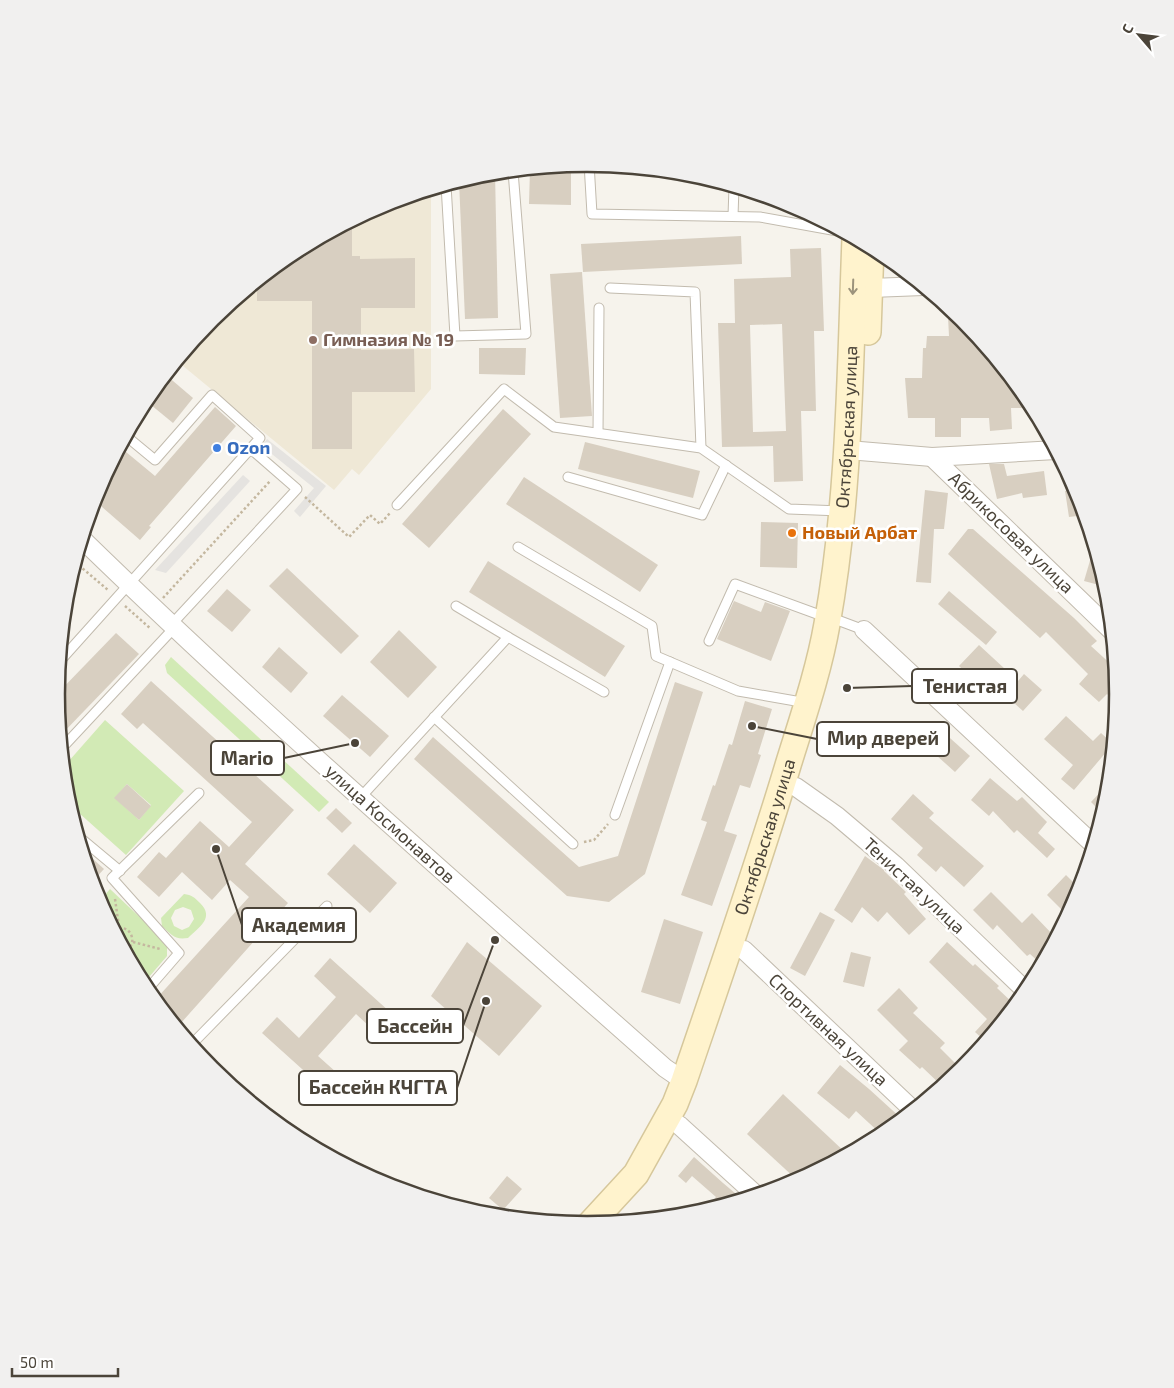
<svg xmlns="http://www.w3.org/2000/svg" width="1174" height="1388" viewBox="0 0 1174 1388" font-family="'Exo 2',sans-serif">
  <style>
    .education { fill: #efe8d6 }
    .green { fill: #d2eab5; fill-rule: evenodd }
    .parking { fill: #e5e3e0 }
    .building { fill: #d8cfc1; fill-rule: evenodd }
    .lines { fill: none; stroke-linecap: round; stroke-linejoin: round }
    .lane-casing { stroke: #c2bbae; stroke-width: 11 }
    .street-casing { stroke: #c2bbae; stroke-width: 20 }
    .secondary-casing { stroke: #d6c79b; stroke-width: 28 }
    .path { stroke: #c4b79f; stroke-width: 2.5; stroke-dasharray: 2.5 2.5; stroke-linecap: butt }
    .lane { stroke: #fff; stroke-width: 9 }
    .street { stroke: #fff; stroke-width: 18 }
    .secondary { stroke: #fff3cd; stroke-width: 25 }
    .oneway { stroke: #9c937c }
    .education-dot { fill: #8d6e63; stroke: #fff; stroke-width: 2 }
    .shop-dot { fill: #3f7fe0; stroke: #fff; stroke-width: 2 }
    .food-dot { fill: #e8710a; stroke: #fff; stroke-width: 2 }
    .labels { text-anchor: middle; stroke-width: 5; stroke-linejoin: round; paint-order: stroke }
    .education-label { font-size: 18px; font-weight: bold; fill: #785e54; stroke: #fff; text-anchor: start }
    .street-label { font-size: 18px; fill: #4b4439; stroke: #fff }
    .shop-label { font-size: 18px; font-weight: bold; fill: #366cbe; stroke: #fff; text-anchor: start }
    .food-label { font-size: 18px; font-weight: bold; fill: #c56008; stroke: #fff; text-anchor: start }
    .rim { fill: none; stroke: #4b4439; stroke-width: 2.5 }
    .leader { fill: none; stroke: #4b4439; stroke-width: 2 }
    .callout-dot { fill: #4b4439; stroke: #fff; stroke-width: 2 }
    .callout { fill: #fff; stroke: #4b4439; stroke-width: 2 }
    .callout-label { font-size: 19px; text-anchor: middle; font-weight: bold; fill: #4b4439 }
  </style>
  <rect width="100%" height="100%" fill="#f6f3ec"/>
  <!-- education -->
  <polygon class="education" points="431,189 431,389 359,475 352,469 334,490 177,361 212,319 292,253 384,204"/>
  <!-- green -->
  <g class="green">
    <polygon points="171,657 329,802 319,812 167,673 165,665"/>
    <path d="M105 720 184 791 126 855 69 804 68 762ZM127 784 151 805 139 820 115 798Z"/>
    <polygon points="110,889 167,943 167,956 143,984 99,902"/>
    <path d="M184 894C192 895 194 897 200 903 215 918 199 927 188 938 174 940 172 935 162 926L161 918ZM183 907 191 910 194 919 189 927 182 930 174 926 171 918 175 910Z"/>
  </g>
  <!-- parking -->
  <g class="parking">
    <polygon points="267,439 326,486 300,517 294,511 314,488 262,446"/>
    <polygon points="243,475 250,481 166,573 155,570"/>
  </g>
  <!-- building -->
  <g class="building">
    <polygon points="571,165 571,205 529,204 530,169"/>
    <polygon points="495,172 498,318 465,319 459,181 484,173"/>
    <polygon points="352,221 352,256 360,256 360,259 415,258 415,308 361,308 361,350 414,349 415,392 352,392 352,449 312,449 312,301 257,301 257,281 286,258 305,257 305,246"/>
    <polygon points="741,236 742,264 583,272 581,244"/>
    <path d="M821 248 824 331H814L816 411H801L803 481 774 482 773 446 722 447 718 323H735L734 279 791 277 790 249ZM782 324 786 431 753 432 750 325Z"/>
    <polygon points="582,272 592,416 560,418 550,274"/>
    <polygon points="948,317 960,317 962,319 1028,399 1033,408 1011,408 1012,429 990,431 989,418 961,418 961,437 935,437 935,418 908,418 905,378 922,378 923,348 926,348 927,336 949,336"/>
    <polygon points="479,348 526,348 525,375 479,374"/>
    <polygon points="166,375 193,398 173,423 145,400"/>
    <polygon points="215,407 236,426 149,526 151,527 140,540 94,500 97,491 120,447 155,476"/>
    <polygon points="503,409 531,434 429,548 402,524"/>
    <polygon points="585,442 700,471 693,498 578,469"/>
    <polygon points="989,464 1004,464 1007,476 1044,471 1047,495 1023,498 1022,493 997,499"/>
    <polygon points="524,477 658,565 640,592 506,504"/>
    <polygon points="1076,489 1085,515 1069,517 1065,491"/>
    <polygon points="925,490 948,493 944,529 934,529 931,583 916,582"/>
    <polygon points="761,522 798,523 797,568 760,567"/>
    <polygon points="968,529 973,529 1074,618 1097,641 1091,646 1115,668 1118,694 1117,704 1107,694 1099,702 1079,684 1088,674 1046,632 1040,638 948,554"/>
    <polygon points="1094,547 1102,574 1099,585 1084,581"/>
    <polygon points="488,561 625,646 605,677 469,592"/>
    <polygon points="287,568 359,636 341,654 269,586"/>
    <polygon points="227,589 251,610 232,632 207,611"/>
    <polygon points="949,591 997,632 986,645 938,604"/>
    <polygon points="734,601 761,612 765,602 790,611 771,661 717,639"/>
    <polygon points="399,630 437,667 408,698 370,662"/>
    <polygon points="116,633 139,654 60,736 56,695"/>
    <polygon points="979,645 1018,681 1024,674 1042,690 1023,711 995,686 988,694 959,666"/>
    <polygon points="279,647 308,673 291,693 262,667"/>
    <polygon points="151,681 294,810 245,864 288,903 181,1023 156,999 249,897 230,880 212,900 182,872 159,897 137,877 159,852 166,858 200,821 229,847 252,822 143,723 137,729 121,714"/>
    <polygon points="675,682 703,692 645,874 609,902 567,896 414,759 433,737 579,867 618,856"/>
    <polygon points="342,695 389,736 370,757 323,716"/>
    <polygon points="745,701 772,709 758,754 761,755 750,788 740,785 724,831 737,835 712,906 681,895 707,822 701,820 713,785 715,786 729,744 732,745"/>
    <polygon points="1066,716 1093,741 1101,733 1113,744 1074,790 1061,779 1073,765 1044,739"/>
    <polygon points="941,730 970,756 955,772 926,746"/>
    <polygon points="990,778 1017,801 1022,797 1047,822 1038,833 1055,849 1047,858 1017,830 1014,833 993,811 989,816 971,800"/>
    <polygon points="1109,783 1107,798 1103,814 1091,802"/>
    <polygon points="127,784 151,806 139,820 114,798"/>
    <polygon points="913,794 934,813 929,818 984,866 964,887 941,866 936,872 917,855 923,848 891,819"/>
    <polygon points="336,808 352,823 342,833 326,818"/>
    <polygon points="354,844 397,883 370,913 327,874"/>
    <polygon points="82,849 104,869 92,882"/>
    <polygon points="865,856 884,870 884,871 906,892 904,894 926,919 909,935 887,912 878,922 862,907 852,923 834,910"/>
    <polygon points="1066,875 1080,889 1076,899 1064,912 1047,895"/>
    <polygon points="991,892 1022,923 1032,913 1056,938 1041,964 1030,954 1027,956 997,925 993,930 973,910"/>
    <polygon points="820,912 835,920 805,976 790,968"/>
    <polygon points="664,919 703,932 680,1004 641,992"/>
    <polygon points="467,942 542,1006 499,1056 431,996"/>
    <polygon points="947,942 973,966 975,964 999,986 997,988 1015,1005 985,1041 975,1032 987,1019 929,962"/>
    <polygon points="851,952 871,957 864,987 843,982"/>
    <polygon points="330,958 400,1021 383,1039 356,1014 318,1056 346,1081 332,1096 262,1033 277,1017 299,1038 336,997 314,976"/>
    <polygon points="899,988 918,1008 913,1013 945,1043 940,1048 962,1070 942,1086 922,1067 920,1069 899,1050 908,1041 877,1010"/>
    <polygon points="840,1065 869,1089 902,1119 882,1135 856,1111 849,1119 817,1093"/>
    <polygon points="783,1094 847,1154 797,1180 747,1134"/>
    <polygon points="694,1157 723,1183 742,1199 704,1211 716,1197 692,1176 686,1183 678,1176"/>
    <polygon points="507,1176 522,1189 503,1210 489,1198"/>
  </g>
  <g class="lines">
    <!-- lane casing -->
    <g class="lane-casing">
      <g id="lane">
        <polyline points="589,163 592,214 760,217 843,232"/>
        <polyline points="446,185 455,336 526,334 513,171"/>
        <polyline points="733,216 734,187"/>
        <polyline points="610,288 695,292 701,448"/>
        <polyline points="598,433 599,308"/>
        <polyline points="568,477 702,515 726,465"/>
        <polyline points="397,505 504,389 554,427 701,448 789,509 841,511"/>
        <polyline points="518,547 652,626 656,656 738,691 807,703"/>
        <polyline points="456,606 508,637 604,692"/>
        <polyline points="171,625 297,489 251,449"/>
        <polyline points="709,641 735,584 828,618 840,621 864,630"/>
        <polyline points="60,661 260,438 212,395 155,460 126,436"/>
        <polyline points="434,717 573,844"/>
        <polyline points="62,748 174,628"/>
        <polyline points="360,798 508,637"/>
        <polyline points="615,815 670,662"/>
        <polyline points="78,836 120,871"/>
        <polyline points="147,990 179,953 112,878 199,793"/>
        <polyline points="188,1040 193,1043 327,906"/>
      </g>
    </g>
    <!-- street casing -->
    <g class="street-casing">
      <g id="street">
        <polyline points="871,288 923,286"/>
        <polyline points="848,450 932,457 1056,450"/>
        <polyline points="932,457 1111,630"/>
        <path d="M82 539C270 722 469 894 665 1068L684 1081"/>
        <polyline points="864,630 1093,844"/>
        <polyline points="796,787 837,816 896,866 1026,991"/>
        <polyline points="744,950 913,1110"/>
        <polyline points="679,1125 756,1195"/>
      </g>
    </g>
    <!-- secondary casing -->
    <g class="secondary-casing">
      <g id="secondary">
        <polyline points="868,332 871,247"/>
        <path id="s1" d="M590 1224 636 1174 675 1104 684 1081C720 975 757 869 789 762 803 717 819 670 827 624 850 496 850 367 855 238"/>
      </g>
    </g>
    <!-- path -->
    <g class="path">
      <polyline points="305,497 349,537 370,515 380,524 390,513"/>
      <polyline points="75,562 108,590"/>
      <polyline points="163,598 271,480"/>
      <polyline points="125,606 151,629"/>
      <polyline points="584,842 594,840 608,824"/>
      <polyline points="115,899 119,927"/>
      <path d="M114 929C125 925 134 932 132 944L126 951"/>
      <polyline points="133,942 160,949"/>
    </g>
    <!-- lane -->
    <use href="#lane" class="lane"/>
    <!-- street -->
    <use href="#street" class="street"/>
    <!-- secondary -->
    <use href="#secondary" class="secondary"/>
  </g>
  <!-- one-way arrows -->
  <defs><path id="oneway-shaft" d="M-6 0H5M1.5-3L5.5 0L1.5 3" fill="none" stroke-width="1.6" stroke-linecap="round" stroke-linejoin="round" transform="scale(1.25)"/></defs>
  <use class="oneway" href="#oneway-shaft" transform="translate(853 287) rotate(92)"/>
  <!-- markers -->
  <circle class="education-dot" cx="313" cy="340" r="5"/>
  <circle class="shop-dot" cx="217" cy="448" r="5"/>
  <circle class="food-dot" cx="792" cy="533" r="5"/>
  <g class="labels">
    <!-- education labels -->
    <g class="education-label">
      <text x="323" y="346">Гимназия № 19</text>
    </g>
    <!-- street labels -->
    <g class="street-label">
      <text dy="6" stroke="none"><textPath href="#s1" startOffset="850">Октябрьская улица</textPath></text>
      <text transform="translate(1011 533) rotate(44)" y="6">Абрикосовая улица</text>
      <text transform="translate(390 824) rotate(42)" y="6">улица Космонавтов</text>
      <text dy="6" stroke="none"><textPath href="#s1" startOffset="430">Октябрьская улица</textPath></text>
      <text transform="translate(914 886) rotate(43)" y="6">Тенистая улица</text>
      <text transform="translate(828 1030) rotate(43)" y="6">Спортивная улица</text>
    </g>
    <!-- shop labels -->
    <g class="shop-label">
      <text x="227" y="454">Ozon</text>
    </g>
    <!-- food labels -->
    <g class="food-label">
      <text x="802" y="539">Новый Арбат</text>
    </g>
  </g>
  <!-- crop -->
  <path d="M0 0H1174V1388H0ZM65 694a522 522 0 1 1 1044 0a522 522 0 1 1-1044 0Z" fill="#f1f0ef" fill-rule="evenodd"/>
  <path class="rim" d="M65 694a522 522 0 1 1 1044 0a522 522 0 1 1-1044 0Z"/>
  <!-- callouts -->
  <path class="leader" d="M847 688L912 686M752 726L817 739M355 743L284 758M216 849L242 925M495 940L463 1026M486 1001L457 1088"/>
  <g class="callout-dot">
    <circle cx="847" cy="688" r="5"/>
    <circle cx="752" cy="726" r="5"/>
    <circle cx="355" cy="743" r="5"/>
    <circle cx="216" cy="849" r="5"/>
    <circle cx="495" cy="940" r="5"/>
    <circle cx="486" cy="1001" r="5"/>
  </g>
  <g class="callout">
    <rect x="912" y="669" width="105" height="34" rx="5"/>
    <rect x="817" y="722" width="132" height="34" rx="5"/>
    <rect x="211" y="741" width="73" height="34" rx="5"/>
    <rect x="242" y="908" width="114" height="34" rx="5"/>
    <rect x="367" y="1009" width="96" height="34" rx="5"/>
    <rect x="299" y="1071" width="158" height="34" rx="5"/>
  </g>
  <g class="callout-label">
    <text x="965" y="693">Тенистая</text>
    <text x="883" y="745">Мир дверей</text>
    <text x="247" y="765">Mario</text>
    <text x="299" y="932">Академия</text>
    <text x="415" y="1033">Бассейн</text>
    <text x="378" y="1094">Бассейн КЧГТА</text>
  </g>
  <!-- north arrow -->
  <g transform="translate(1139 35) rotate(298)" stroke="#ffffff" stroke-width="4" paint-order="stroke">
  <path d="M0-4L9 19L0 12L-9 19Z" fill="#4b4439"/>
  <text y="-8" font-size="14" font-weight="bold" text-anchor="middle" fill="#4b4439">С</text>
  </g>
  <!-- scale -->
  <path d="M12 1368v8h106v-8" fill="none" stroke="#4b4439" stroke-width="2.5"/>
  <text x="20" y="1368" font-size="15" fill="#4b4439" stroke="#ffffff" stroke-width="4" paint-order="stroke">50 m</text>
</svg>
